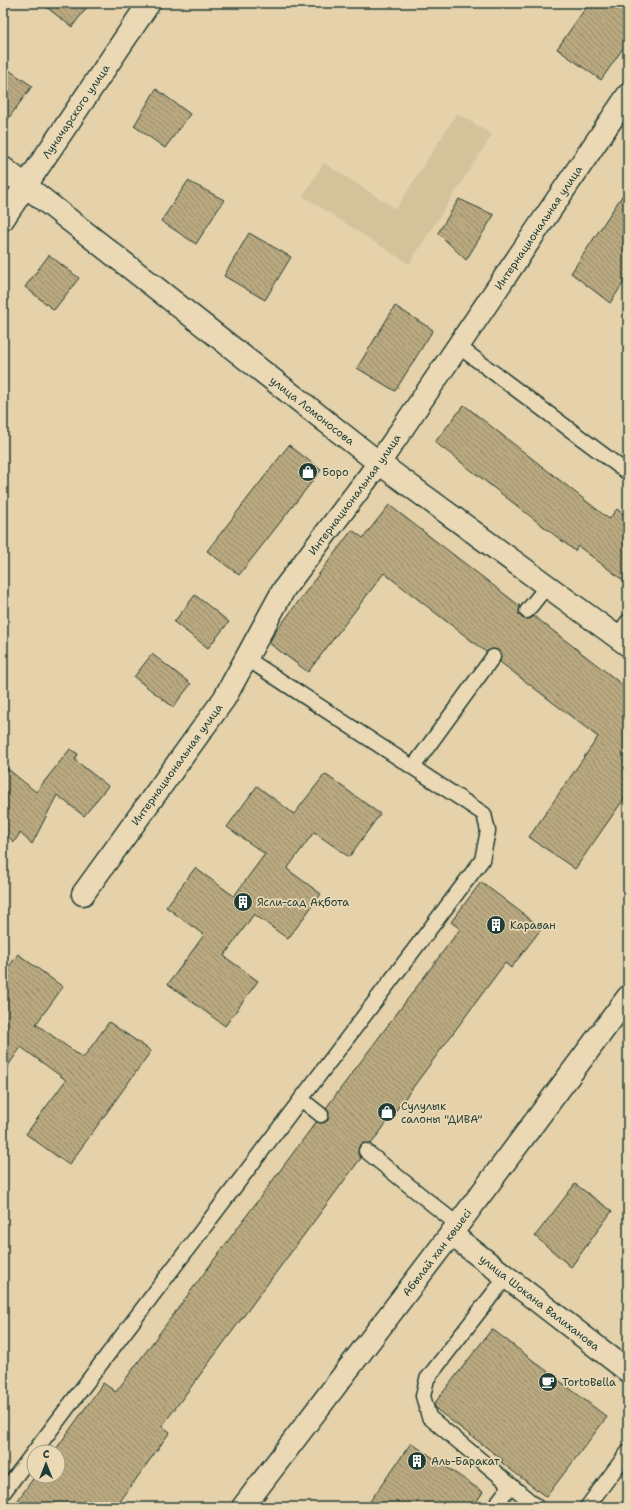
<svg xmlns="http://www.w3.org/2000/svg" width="631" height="1510" viewBox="0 0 631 1510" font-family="'Shantell Sans',sans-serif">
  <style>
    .built { fill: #d4c29b }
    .building { fill: url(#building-back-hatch); stroke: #1f3d34 }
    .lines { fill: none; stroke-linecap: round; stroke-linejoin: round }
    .lane-casing { stroke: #1f3d34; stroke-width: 17 }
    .street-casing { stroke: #1f3d34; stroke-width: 25 }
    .secondary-casing { stroke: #1f3d34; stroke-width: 25 }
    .lane { stroke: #ebd9b6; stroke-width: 14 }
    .street { stroke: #ebd9b6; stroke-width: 22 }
    .secondary { stroke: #ebd9b6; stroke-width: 22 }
    .labels { text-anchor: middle; stroke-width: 3.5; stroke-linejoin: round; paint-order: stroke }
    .street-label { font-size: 11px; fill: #1f3d34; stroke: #ebd9b6 }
    .poi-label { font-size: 11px; fill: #1f3d34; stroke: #ebd9b6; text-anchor: start }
  </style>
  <defs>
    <pattern id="building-back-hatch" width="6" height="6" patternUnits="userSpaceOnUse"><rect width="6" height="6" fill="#baa980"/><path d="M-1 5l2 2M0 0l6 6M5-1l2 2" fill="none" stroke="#978b6a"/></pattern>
  </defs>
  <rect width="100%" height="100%" fill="#e5d1aa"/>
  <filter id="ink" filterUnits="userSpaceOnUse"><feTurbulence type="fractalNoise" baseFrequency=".025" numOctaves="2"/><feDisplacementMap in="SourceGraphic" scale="8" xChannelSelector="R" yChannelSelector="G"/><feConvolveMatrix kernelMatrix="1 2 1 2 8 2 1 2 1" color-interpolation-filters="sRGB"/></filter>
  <g filter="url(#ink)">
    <!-- built -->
    <polygon class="built" points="457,113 492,135 409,264 303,196 324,163 396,209"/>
    <!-- building -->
    <g class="building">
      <polygon points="41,3 90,3 72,27"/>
      <polygon points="589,3 628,3 628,41 601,80 557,49"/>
      <polygon points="3,66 32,86 3,126"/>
      <polygon points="156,89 190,114 165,148 134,126"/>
      <polygon points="188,181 224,200 196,244 161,221"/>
      <polygon points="628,187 628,276 610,303 571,273"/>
      <polygon points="459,199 494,215 466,260 438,233"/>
      <polygon points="249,233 291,257 265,300 224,276"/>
      <polygon points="49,255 79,278 54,310 25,287"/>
      <polygon points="395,306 433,330 395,391 357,368"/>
      <polygon points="464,405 609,519 617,509 628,518 628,584 578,546 575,551 435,442"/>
      <polygon points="289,445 321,470 239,575 207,551"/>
      <polygon points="389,505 520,606 519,614 522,618 530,619 534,616 628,689 628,793 575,869 529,837 598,737 500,662 501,654 498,650 494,649 486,652 384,573 308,672 269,643 274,634 352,530 363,538"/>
      <polygon points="195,595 229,622 208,648 174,622"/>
      <polygon points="152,654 191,684 173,707 134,677"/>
      <polygon points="70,749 78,754 75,760 108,786 84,816 57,795 32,844 20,833 14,842 3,832 3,765 36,792"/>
      <polygon points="325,774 380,814 349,857 314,832 287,869 321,894 288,939 254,914 224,956 258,981 225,1026 168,984 204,935 166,907 195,868 234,896 265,854 227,827 257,786 294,814"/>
      <polygon points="481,882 542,928 511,968 505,963 371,1144 363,1143 359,1146 358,1154 361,1158 162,1426 170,1432 116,1507 13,1507 35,1476 58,1476 58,1452 54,1452 103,1383 116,1392 316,1122 324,1123 328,1120 329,1112 326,1108 460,929 451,922"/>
      <polygon points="18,954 63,987 36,1024 83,1058 109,1022 151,1051 69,1165 26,1134 66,1080 21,1047 3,1073 3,975"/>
      <polygon points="575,1184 612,1211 571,1267 535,1236"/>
      <polygon points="492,1329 607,1417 546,1497 501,1462 503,1460 436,1409 434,1404"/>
      <polygon points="411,1443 483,1492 473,1507 366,1507"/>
    </g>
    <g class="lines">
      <!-- lane casing -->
      <g class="lane-casing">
        <g id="lane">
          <polyline points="458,346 628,473"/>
          <polyline points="527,611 547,586"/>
          <polyline points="617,637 628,621"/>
          <polyline points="413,767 493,657"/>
          <polyline points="301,1099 321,1115"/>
          <polyline points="366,1151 458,1225"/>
          <polyline points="506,1277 427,1379 423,1396 429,1417 537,1507"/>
          <polyline points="3,1493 482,860 488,831 484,814 246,658"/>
          <polyline points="494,1507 511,1485"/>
          <polyline points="587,1507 628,1452"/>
        </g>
      </g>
      <!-- street casing -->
      <g class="street-casing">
        <g id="street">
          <path id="s1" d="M3 168 379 463 628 645"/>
          <path id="s2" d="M3 219 149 3"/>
          <path id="s3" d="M83 894 224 699 284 589 379 463 628 95"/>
        </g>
      </g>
      <!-- secondary casing -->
      <g class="secondary-casing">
        <g id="secondary">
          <path id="s4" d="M451 1234 628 1371"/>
          <path id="s5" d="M243 1507 451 1234 628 997"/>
        </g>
      </g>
      <!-- lane -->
      <use href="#lane" class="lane"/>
      <!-- street -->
      <use href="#street" class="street"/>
      <!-- secondary -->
      <use href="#secondary" class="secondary"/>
    </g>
  </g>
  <!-- icons -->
  <defs>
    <g id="shop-disc" transform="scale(1)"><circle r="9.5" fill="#1f3d34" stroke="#ebd9b6"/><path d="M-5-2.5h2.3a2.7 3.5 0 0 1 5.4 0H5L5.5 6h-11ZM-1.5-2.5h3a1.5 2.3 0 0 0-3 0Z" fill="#fff"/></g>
    <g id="building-disc" transform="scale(1)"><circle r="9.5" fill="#1f3d34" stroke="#ebd9b6"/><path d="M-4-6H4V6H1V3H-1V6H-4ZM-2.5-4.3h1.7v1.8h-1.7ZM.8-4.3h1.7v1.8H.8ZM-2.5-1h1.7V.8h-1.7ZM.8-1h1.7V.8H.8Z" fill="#fff"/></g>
    <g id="cafe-disc" transform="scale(1)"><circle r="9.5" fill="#1f3d34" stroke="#ebd9b6"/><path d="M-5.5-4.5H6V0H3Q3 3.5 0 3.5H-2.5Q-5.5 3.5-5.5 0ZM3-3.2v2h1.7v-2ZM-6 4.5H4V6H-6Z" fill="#fff"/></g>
  </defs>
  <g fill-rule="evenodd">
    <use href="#shop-disc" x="308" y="472"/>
    <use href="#building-disc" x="243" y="902"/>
    <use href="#building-disc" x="496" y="925"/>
    <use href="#shop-disc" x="387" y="1112"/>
    <use href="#cafe-disc" x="548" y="1382"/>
    <use href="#building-disc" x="417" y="1461"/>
  </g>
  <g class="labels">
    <!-- street labels -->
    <g class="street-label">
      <text dy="4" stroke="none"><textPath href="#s2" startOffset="130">Луначарского улица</textPath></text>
      <text dy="4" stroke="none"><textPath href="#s3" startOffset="808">Интернациональная улица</textPath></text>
      <text dy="4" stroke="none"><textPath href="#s1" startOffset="393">улица Ломоносова</textPath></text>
      <text dy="4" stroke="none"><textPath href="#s3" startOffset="484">Интернациональная улица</textPath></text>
      <text dy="4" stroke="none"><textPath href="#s3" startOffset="160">Интернациональная улица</textPath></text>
      <text dy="4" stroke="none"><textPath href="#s5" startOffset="320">Абылай хан көшесі</textPath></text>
      <text dy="4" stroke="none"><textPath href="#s4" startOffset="112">улица Шокана Валиханова</textPath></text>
    </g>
    <!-- poi labels -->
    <g class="poi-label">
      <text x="322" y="476">Боро</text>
      <text x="257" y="906">Ясли-сад Ақбота</text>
      <text x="510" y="929">Караван</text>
      <text x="401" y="1110">Сулулык<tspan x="401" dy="13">салоны "ДИВА"</tspan></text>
      <text x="562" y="1386">TortoBella</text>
      <text x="431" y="1465">Аль-Баракат</text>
    </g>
  </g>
  <!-- margin -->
  <rect width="631" height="1510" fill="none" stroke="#ebd9b6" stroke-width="16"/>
  <rect x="8" y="8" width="615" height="1494" fill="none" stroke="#1f3d34" stroke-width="1.5" filter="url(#ink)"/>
  <!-- north arrow -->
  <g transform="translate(46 1464)"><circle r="19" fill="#ebd9b6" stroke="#999b82"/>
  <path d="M0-3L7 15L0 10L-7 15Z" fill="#1f3d34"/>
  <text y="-6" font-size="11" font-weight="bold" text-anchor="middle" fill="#1f3d34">С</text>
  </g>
</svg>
